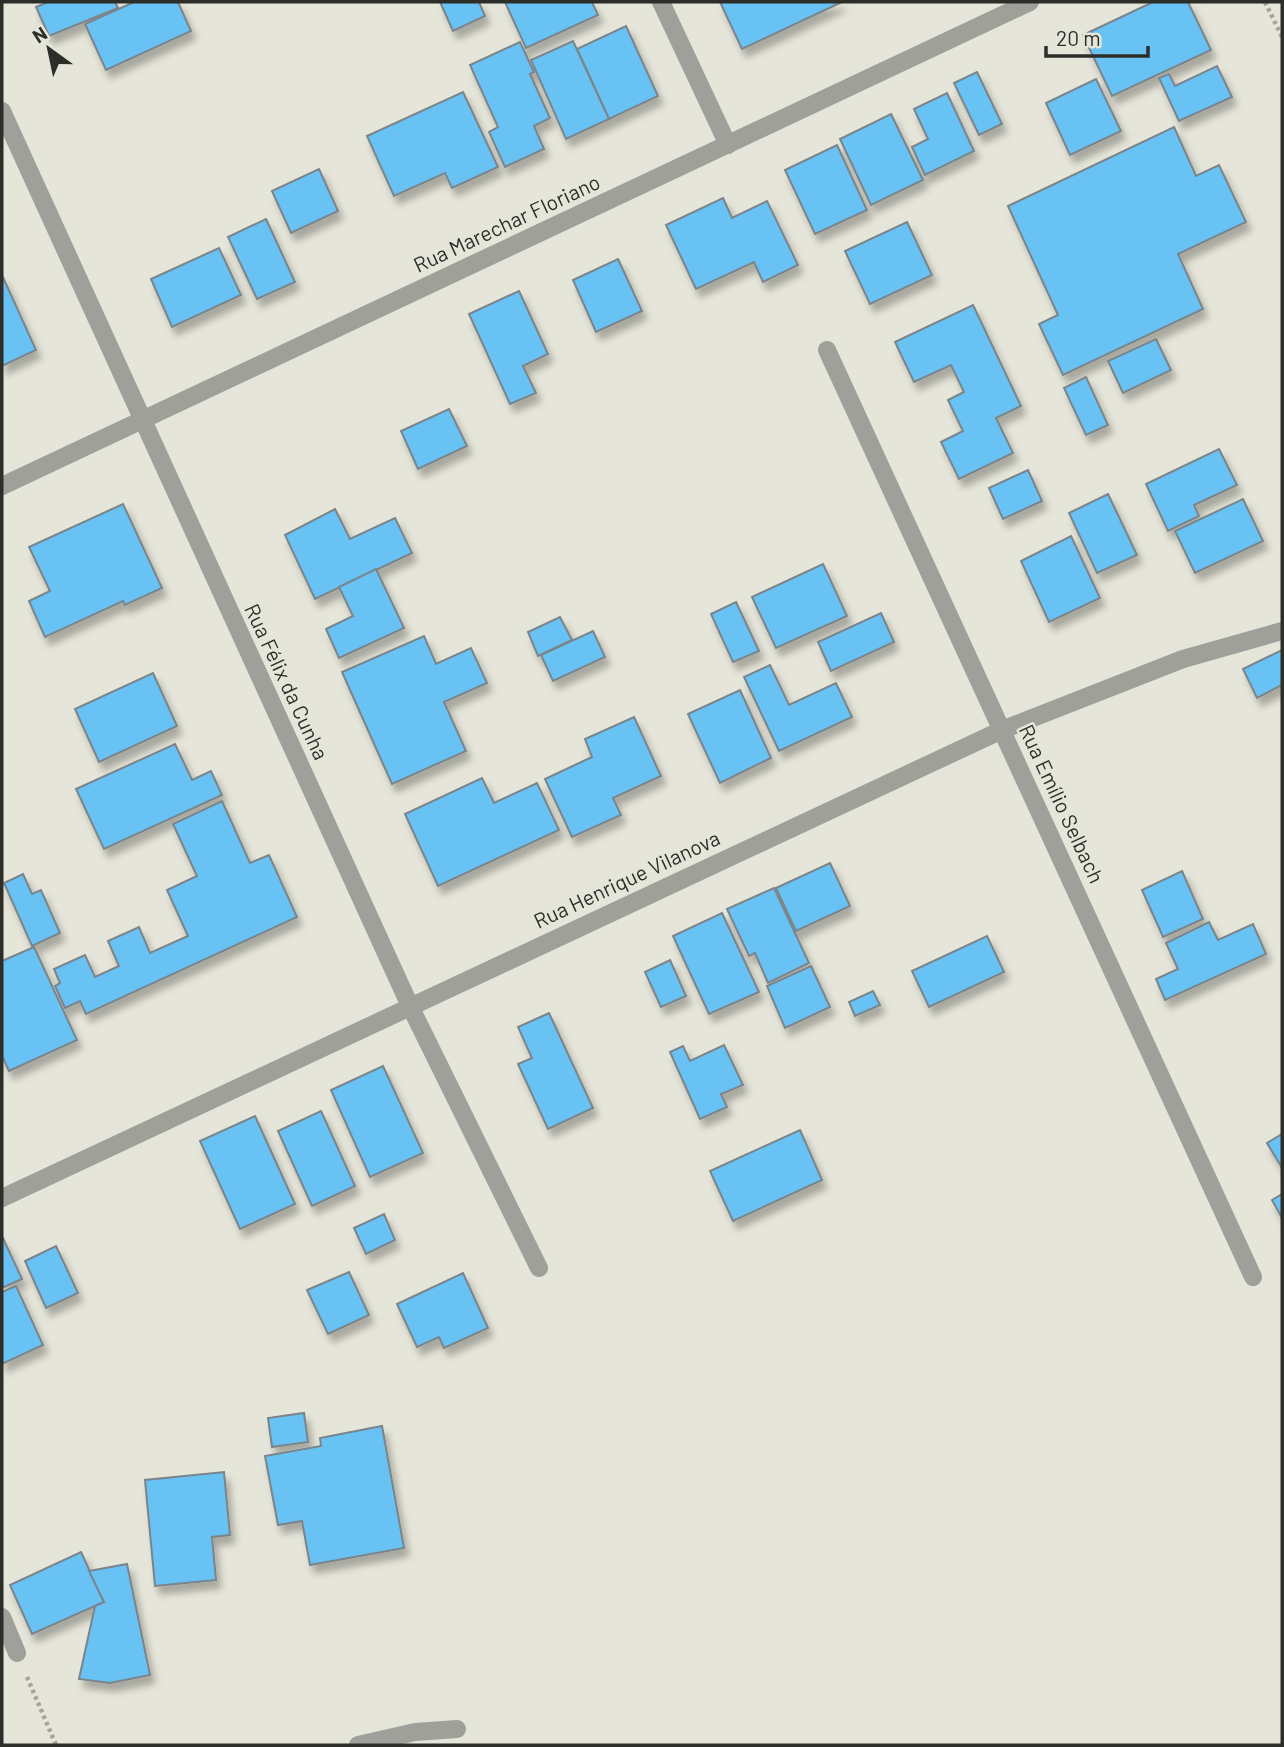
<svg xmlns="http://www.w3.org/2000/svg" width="1284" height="1747" viewBox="0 0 1284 1747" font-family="Barlow,sans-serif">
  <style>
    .building { fill: #67c2f4; stroke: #7a848a; stroke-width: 2; filter: url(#shadow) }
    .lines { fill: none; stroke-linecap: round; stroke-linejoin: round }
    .path { stroke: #a4a49a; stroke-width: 4.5; stroke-dasharray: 3.5 3.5; stroke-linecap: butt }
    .minor { stroke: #a0a09b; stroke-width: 18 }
    .labels { text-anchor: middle; stroke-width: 5; stroke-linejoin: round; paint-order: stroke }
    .street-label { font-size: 21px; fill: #2d2d29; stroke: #e5e5d9 }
  </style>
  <defs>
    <filter id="shadow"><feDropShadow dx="4.5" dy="8" stdDeviation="3.5" flood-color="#0004"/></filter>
  </defs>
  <rect width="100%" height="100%" fill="#e5e5d9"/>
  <!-- building -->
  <g class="building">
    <polygon points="48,2 115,2 118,8 49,36 36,7"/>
    <polygon points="134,2 178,2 191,31 106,70 85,24"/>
    <polygon points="440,2 479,2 485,16 453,31"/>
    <polygon points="505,2 592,2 598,15 526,48"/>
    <polygon points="720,2 842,2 742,49"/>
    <polygon points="1153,2 1188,2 1211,50 1112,96 1083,35"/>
    <polygon points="626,26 658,96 609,119 577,49"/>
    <polygon points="573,41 609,119 566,139 531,60"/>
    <polygon points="520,42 534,72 530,74 550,118 534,126 544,149 505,167 489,132 498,127 470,65"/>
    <polygon points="1217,66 1232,97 1179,121 1159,78 1169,74 1175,86"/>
    <polygon points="977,72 1002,124 979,135 954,83"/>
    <polygon points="1096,79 1121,131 1070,155 1046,103"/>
    <polygon points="463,92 498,167 452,188 445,173 394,196 367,136"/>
    <polygon points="947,93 974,151 925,175 912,147 928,139 914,109"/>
    <polygon points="891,114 923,180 871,205 840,139"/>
    <polygon points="1174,127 1196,176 1219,165 1246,222 1178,254 1203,309 1063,375 1039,324 1058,315 1008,206"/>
    <polygon points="837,145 867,210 815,234 785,170"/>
    <polygon points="319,169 338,211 291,233 272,191"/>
    <polygon points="723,198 732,218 767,201 798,265 763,282 754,262 696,289 666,225"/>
    <polygon points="266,219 295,282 257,299 228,237"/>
    <polygon points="907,222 932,275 870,304 845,251"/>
    <polygon points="219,248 241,295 172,327 151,279"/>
    <polygon points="618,259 642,311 596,332 573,280"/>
    <polygon points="2,275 36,350 2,366"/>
    <polygon points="519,291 548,354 523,366 536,393 510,404 469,314"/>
    <polygon points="973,305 1021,406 996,418 1013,453 959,479 941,442 963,431 948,400 964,392 951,365 914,382 895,342"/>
    <polygon points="1156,339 1171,370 1123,393 1108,361"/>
    <polygon points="1086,377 1108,425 1086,435 1064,388"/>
    <polygon points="449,409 467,446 418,469 401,431"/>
    <polygon points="1219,449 1237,485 1194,505 1199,516 1168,531 1146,484"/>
    <polygon points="1028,470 1042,501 1003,519 989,488"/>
    <polygon points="1108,494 1137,555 1097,573 1069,513"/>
    <polygon points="1243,499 1263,541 1195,573 1175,531"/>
    <polygon points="123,504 162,588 125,605 123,601 45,637 29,601 50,591 29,547"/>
    <polygon points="335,509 350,539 395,518 412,553 315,599 285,535"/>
    <polygon points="1071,536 1100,598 1049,622 1021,561"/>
    <polygon points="823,564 847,616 776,648 752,597"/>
    <polygon points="376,569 404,628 339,658 326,629 353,616 339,587"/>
    <polygon points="736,602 759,651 733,662 711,614"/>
    <polygon points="881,613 894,642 831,671 818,642"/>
    <polygon points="560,617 572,640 538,656 528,632"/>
    <polygon points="593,631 605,657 553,681 541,655"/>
    <polygon points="424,636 436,664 471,648 487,683 444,702 466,751 392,784 342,672"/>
    <polygon points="1282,650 1282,685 1257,698 1243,669"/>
    <polygon points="770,665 789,705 836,683 852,717 779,751 744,677"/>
    <polygon points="153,673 177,726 99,762 75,709"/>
    <polygon points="740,690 771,758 720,783 688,714"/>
    <polygon points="634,717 661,776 613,798 621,815 572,837 545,779 592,757 585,739"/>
    <polygon points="175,744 192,780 211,771 222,795 104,849 76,789"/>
    <polygon points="482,778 494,803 537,783 559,830 438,886 405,814"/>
    <polygon points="222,801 250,863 269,855 297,917 86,1014 80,1001 65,1008 55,986 60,983 54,969 85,955 95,977 119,966 108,941 139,927 150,953 188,936 167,890 197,876 173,824"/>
    <polygon points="830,863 850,906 796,931 776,888"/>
    <polygon points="1182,871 1203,919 1163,937 1142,890"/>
    <polygon points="23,874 32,894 41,890 60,933 32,946 4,883"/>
    <polygon points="774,888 809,963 768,983 755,953 749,956 727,909"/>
    <polygon points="722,913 759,992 709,1014 673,936"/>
    <polygon points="1209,922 1218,940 1253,924 1266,954 1165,1000 1156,979 1178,969 1166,943"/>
    <polygon points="987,936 1004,972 929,1007 912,971"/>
    <polygon points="34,947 77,1040 9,1071 2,1056 2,961"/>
    <polygon points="670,960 686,996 661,1007 645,972"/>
    <polygon points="811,966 830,1007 785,1028 767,986"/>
    <polygon points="873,991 880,1005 855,1016 849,1002"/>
    <polygon points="549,1013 593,1108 548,1129 518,1064 532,1058 518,1027"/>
    <polygon points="724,1045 743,1085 721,1094 727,1107 700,1119 670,1052 683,1046 690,1061"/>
    <polygon points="383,1066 423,1153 370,1177 331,1090"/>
    <polygon points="321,1111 355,1186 312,1206 278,1131"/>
    <polygon points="255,1116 295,1204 240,1229 200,1141"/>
    <polygon points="800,1130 822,1180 733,1221 710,1171"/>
    <polygon points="1282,1134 1282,1168 1267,1143"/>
    <polygon points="1282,1194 1282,1218 1272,1200"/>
    <polygon points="384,1214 395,1240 366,1254 354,1228"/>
    <polygon points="2,1236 22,1279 2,1288"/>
    <polygon points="56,1246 78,1293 46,1308 25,1261"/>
    <polygon points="349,1272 369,1315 328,1334 307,1290"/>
    <polygon points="463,1273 488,1328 444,1348 439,1337 417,1347 397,1304"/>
    <polygon points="16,1286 43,1345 2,1364 2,1292"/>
    <polygon points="304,1413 308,1442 272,1447 268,1418"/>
    <polygon points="382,1426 404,1548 310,1565 302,1521 278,1525 265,1456 321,1446 320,1438"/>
    <polygon points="224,1472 230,1535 212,1537 216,1580 155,1586 145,1480"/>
    <polygon points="81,1552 104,1602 32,1634 10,1585"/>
    <polygon points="127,1564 150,1675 110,1683 79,1679 95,1606 104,1602 89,1571"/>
  </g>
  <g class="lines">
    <!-- path -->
    <g class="path">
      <polyline points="1265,2 1282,37"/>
      <polyline points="27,1677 56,1745"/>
    </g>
    <!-- minor -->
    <g class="minor">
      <polyline points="661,2 728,145"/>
      <polyline points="2,111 410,1006 539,1268"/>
      <polyline points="827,350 1253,1277"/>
      <polyline points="2,486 1030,2"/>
      <polyline points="2,1198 1002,730 1183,659 1282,631"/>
      <polyline points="2,1617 17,1653"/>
      <polyline points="358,1745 415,1732 457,1729"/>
    </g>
  </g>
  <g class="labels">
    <!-- street labels -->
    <g class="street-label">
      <text transform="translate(507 224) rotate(-25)" y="7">Rua Marechar Floriano</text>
      <text transform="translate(286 682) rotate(65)" y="7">Rua Félix da Cunha</text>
      <text transform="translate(1061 804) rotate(65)" y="7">Rua Emílio Selbach</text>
      <text transform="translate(627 880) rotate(-25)" y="7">Rua Henrique Vilanova</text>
    </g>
  </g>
  <!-- border -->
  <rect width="1284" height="1747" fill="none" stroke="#2d2d29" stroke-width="7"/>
  <!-- north arrow -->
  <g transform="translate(49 49) rotate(327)" stroke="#e5e5d9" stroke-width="5" paint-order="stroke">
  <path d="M0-5L12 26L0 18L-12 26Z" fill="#2d2d29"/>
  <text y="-10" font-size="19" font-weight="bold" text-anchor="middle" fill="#2d2d29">N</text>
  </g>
  <!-- scale -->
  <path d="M1046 46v10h102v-10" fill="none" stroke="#2d2d29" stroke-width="3.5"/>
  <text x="1056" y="46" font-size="21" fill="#2d2d29" stroke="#e5e5d9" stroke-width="5" paint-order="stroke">20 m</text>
</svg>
